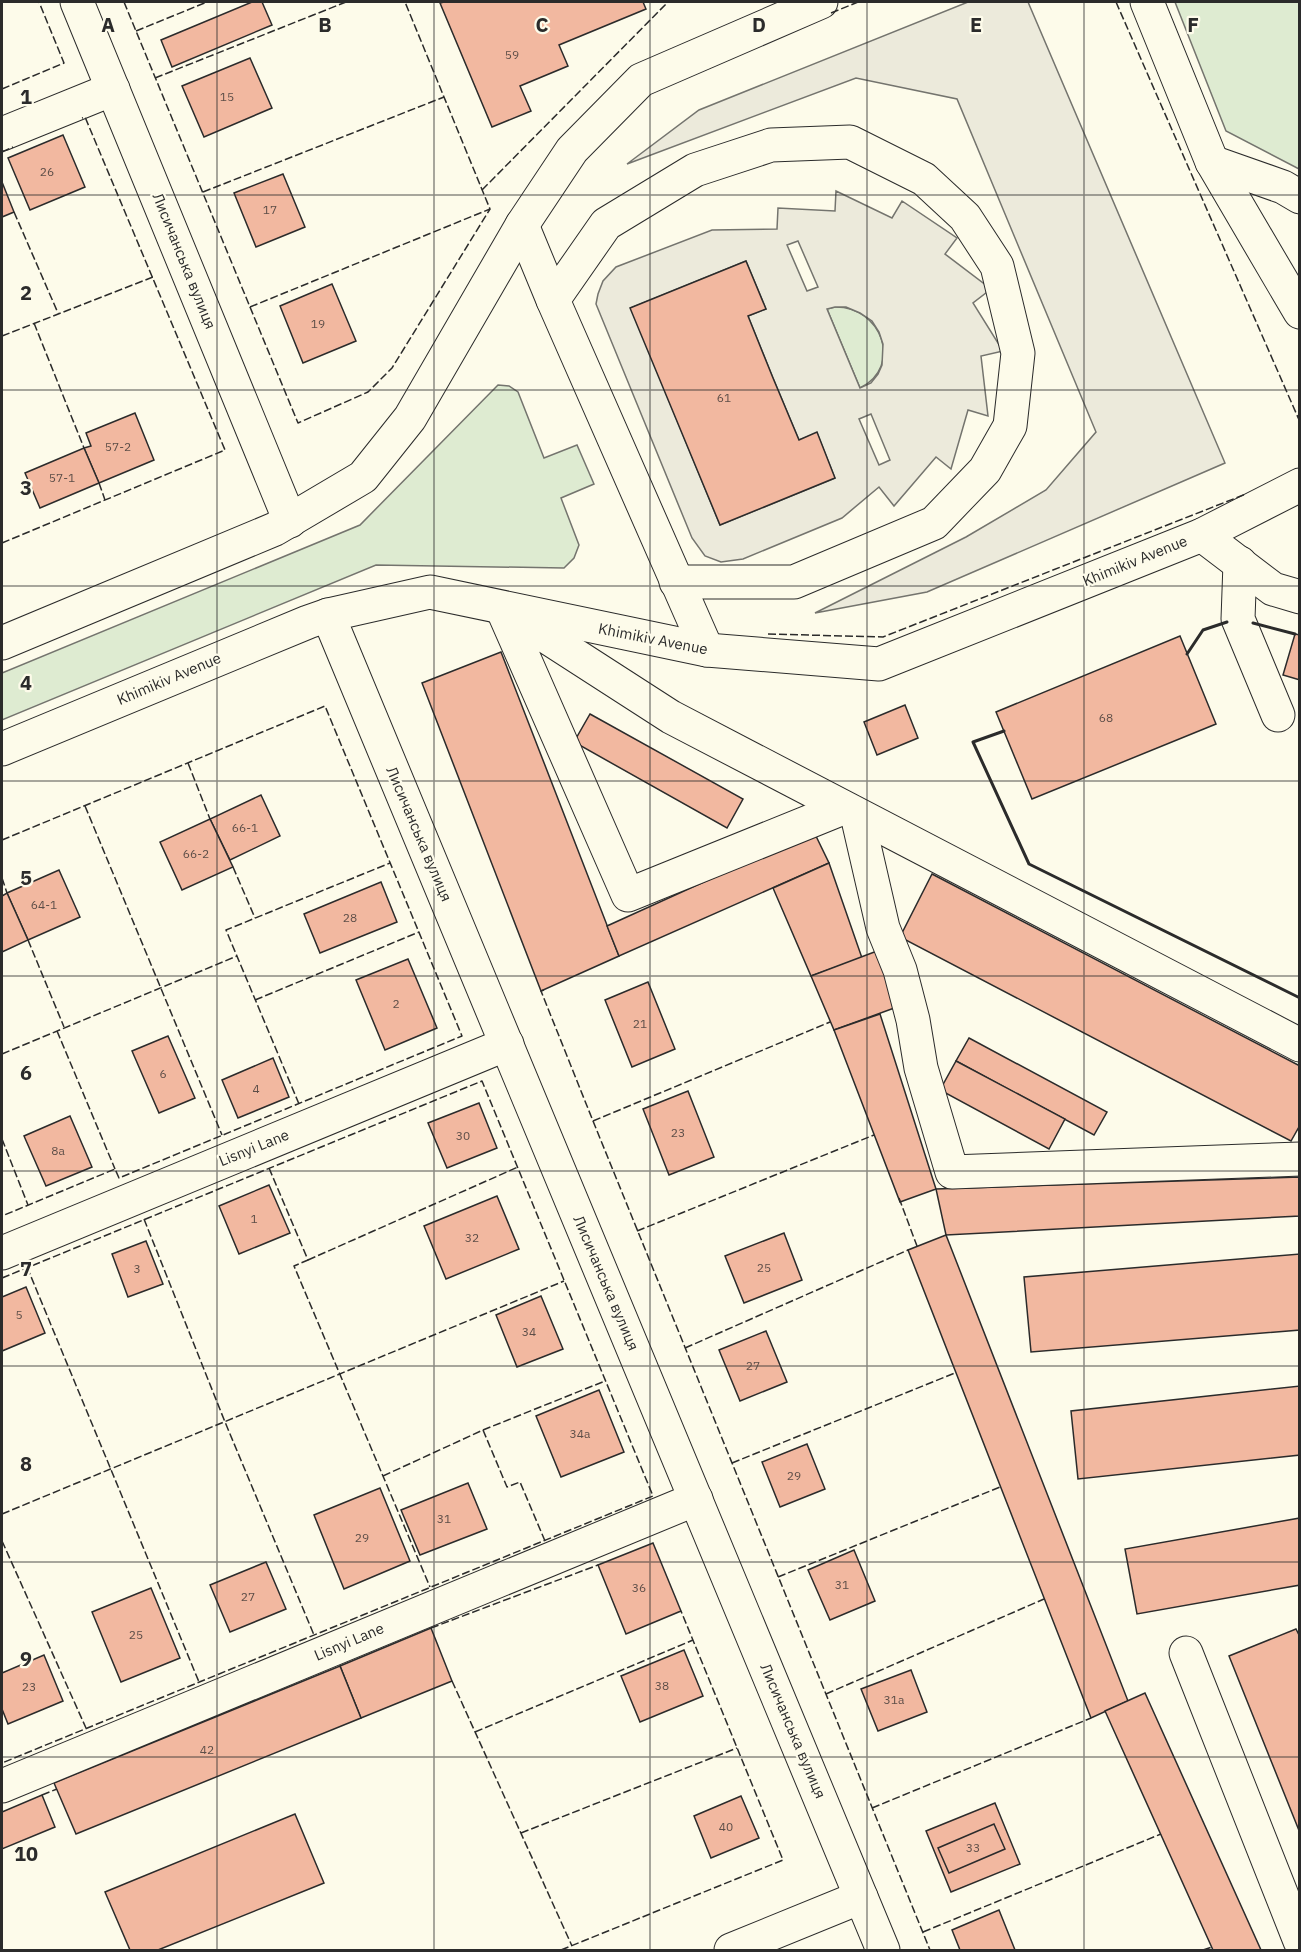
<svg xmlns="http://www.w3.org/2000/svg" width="1301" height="1952" viewBox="0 0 1301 1952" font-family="'IBM Plex Sans',sans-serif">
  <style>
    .green { fill: #deebd1; stroke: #74746e; stroke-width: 1.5 }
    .parking { fill: #eceadb; stroke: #74746e; stroke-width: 1.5; fill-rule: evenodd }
    .building { fill: #f2b8a0; stroke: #2b2b2b; stroke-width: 1.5 }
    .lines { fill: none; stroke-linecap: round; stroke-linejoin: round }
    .minor-casing { stroke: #2b2b2b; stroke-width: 35 }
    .major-casing { stroke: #2b2b2b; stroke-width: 35 }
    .minor { stroke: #fdfbea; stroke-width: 33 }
    .major { stroke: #fdfbea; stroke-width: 33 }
    .fence { stroke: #2b2b2b; stroke-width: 1.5; stroke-dasharray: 8 3; stroke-linecap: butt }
    .wall { stroke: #2b2b2b; stroke-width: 3 }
    .grid { fill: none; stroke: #2b2b2b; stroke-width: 1.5; stroke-opacity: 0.55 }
    .labels { text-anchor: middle; stroke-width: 4.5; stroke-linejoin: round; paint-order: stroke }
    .number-label { font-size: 12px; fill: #5d4e48 }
    .street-label { font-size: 15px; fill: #2b2b2b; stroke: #fdfbea }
    .grid-label { font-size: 20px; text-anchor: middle; font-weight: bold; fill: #2b2b2b; stroke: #fdfbea; stroke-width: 4.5; stroke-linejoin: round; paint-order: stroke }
  </style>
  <rect width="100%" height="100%" fill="#fdfbea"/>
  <!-- green -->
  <g class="green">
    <polygon points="1175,2 1299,2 1299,169 1226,131"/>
    <path d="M835 307C881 306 904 366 860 388L827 309Z"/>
    <polygon points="498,385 509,386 518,392 544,458 577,445 594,484 561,498 579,545 574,558 564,568 376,565 2,720 2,673 360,525"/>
  </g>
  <!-- parking -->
  <g class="parking">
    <polygon points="968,2 1028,2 1225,463 927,592 815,613 966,537 1046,490 1096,432 957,99 856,78 627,164 699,110"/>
    <path d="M836 191 892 218 902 201 957 238 945 254 991 289 973 303 1003 351 981 356 988 416 968 410 951 469 936 457 894 506 879 487 842 518 743 559 721 562 705 556 692 538 596 304 598 294 603 281 616 267 712 230 777 229 778 208 835 211ZM798 241 818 287 807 291 787 245ZM746 261 766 309 748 316 773 378 799 440 817 433 835 478 720 525 631 308ZM835 307H846L860 313 872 321 879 332 883 344 882 365 878 374 871 383 860 388 827 309ZM871 414 890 460 879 465 859 419Z"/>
  </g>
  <!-- building -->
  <g class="building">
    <polygon points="252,2 262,2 272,25 172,67 161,40"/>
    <polygon points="444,2 643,2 646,9 559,45 568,66 520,86 531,111 492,127 440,3"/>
    <polygon points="250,58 272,108 204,137 182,86"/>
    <polygon points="63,135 85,187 30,210 8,158"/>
    <polygon points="283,174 305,227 256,247 234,193"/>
    <polygon points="2,182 14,212 2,217"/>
    <polygon points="746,261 766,309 748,316 773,378 799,440 817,432 835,478 720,525 630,308"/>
    <polygon points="332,284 356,341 303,363 280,306"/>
    <polygon points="135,413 154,460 99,483 84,448 91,446 86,433"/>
    <polygon points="84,448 99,483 40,508 25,473"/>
    <polygon points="1295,634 1300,635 1300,680 1283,675"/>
    <polygon points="1180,636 1216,724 1032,799 996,712"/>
    <polygon points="501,652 619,956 541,991 422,683"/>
    <polygon points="905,705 918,738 877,755 864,722"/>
    <polygon points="590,714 743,799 727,828 574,742"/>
    <polygon points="261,795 280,836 230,860 210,819"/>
    <polygon points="210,819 233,867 182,890 160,842"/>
    <polygon points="814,832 829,863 619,956 607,926"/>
    <polygon points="829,863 862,958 811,976 773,888"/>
    <polygon points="59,870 80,917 28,940 7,893"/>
    <polygon points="932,874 1300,1066 1300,1125 1291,1141 900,937"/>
    <polygon points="381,882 397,922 320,953 304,914"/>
    <polygon points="7,893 28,940 2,952 2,896"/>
    <polygon points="877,951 897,1007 834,1030 811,976"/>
    <polygon points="408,959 437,1028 385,1050 356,980"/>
    <polygon points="648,982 675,1049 632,1067 605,1000"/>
    <polygon points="880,1014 936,1189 900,1202 834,1030"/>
    <polygon points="168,1036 195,1098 159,1113 132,1051"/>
    <polygon points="969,1038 1107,1112 1094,1135 956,1061"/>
    <polygon points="273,1058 289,1097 238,1118 222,1080"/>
    <polygon points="956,1061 1065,1119 1049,1149 940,1090"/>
    <polygon points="688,1091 714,1157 669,1175 643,1109"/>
    <polygon points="479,1103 497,1148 447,1168 428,1123"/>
    <polygon points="70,1116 92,1167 46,1186 24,1136"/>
    <polygon points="1300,1177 1300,1216 946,1235 936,1189"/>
    <polygon points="269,1185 290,1233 239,1254 219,1206"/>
    <polygon points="497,1196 519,1249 446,1279 424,1226"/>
    <polygon points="784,1233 802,1280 744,1303 725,1256"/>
    <polygon points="946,1235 1128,1701 1091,1718 908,1250"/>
    <polygon points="146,1241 163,1284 128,1297 112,1254"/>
    <polygon points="1300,1254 1300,1330 1031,1352 1024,1277"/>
    <polygon points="26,1287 45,1333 2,1351 2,1297"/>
    <polygon points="541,1296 563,1349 517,1367 496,1315"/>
    <polygon points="766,1331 787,1382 740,1401 719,1350"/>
    <polygon points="1300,1386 1300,1455 1078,1479 1071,1411"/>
    <polygon points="599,1390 624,1452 561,1477 536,1416"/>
    <polygon points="807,1444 825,1489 780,1507 762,1462"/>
    <polygon points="468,1483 487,1529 420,1555 401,1510"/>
    <polygon points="380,1488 410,1561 344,1589 314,1515"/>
    <polygon points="1300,1518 1300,1585 1137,1614 1125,1549"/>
    <polygon points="653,1543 681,1611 626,1634 598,1565"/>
    <polygon points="854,1550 875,1601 830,1620 808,1570"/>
    <polygon points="266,1562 286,1609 230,1632 210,1585"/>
    <polygon points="151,1588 180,1658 121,1682 92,1612"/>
    <polygon points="431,1628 452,1681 361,1718 340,1666"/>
    <polygon points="1296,1629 1300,1637 1300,1833 1229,1656"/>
    <polygon points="684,1650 703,1696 640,1722 621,1676"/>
    <polygon points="44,1655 63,1701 8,1724 2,1709 2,1673"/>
    <polygon points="340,1666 361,1718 76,1834 54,1783"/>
    <polygon points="911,1670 927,1712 878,1731 861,1689"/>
    <polygon points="1145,1693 1261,1950 1213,1950 1105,1711"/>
    <polygon points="42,1795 55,1827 2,1849 2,1812"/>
    <polygon points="741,1796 759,1838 711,1858 694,1816"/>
    <polygon points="995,1803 1020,1864 951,1892 926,1831"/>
    <polygon points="295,1814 324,1883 158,1950 130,1950 105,1892"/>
    <polygon points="994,1824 1005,1849 949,1873 938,1848"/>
    <polygon points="999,1910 1015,1950 960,1950 952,1930"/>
  </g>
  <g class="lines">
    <!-- minor casing -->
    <g class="minor-casing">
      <g id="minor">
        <polyline points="77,2 290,521"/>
        <polyline points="2,134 113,89"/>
        <polyline points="1212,162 1283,187 1300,197"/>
        <polyline points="522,225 553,300 707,650"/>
        <polyline points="553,300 606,224 695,170 771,145 850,142 924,179 965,217 997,266 1018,353 1010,426 985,470 934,523 794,582 676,582"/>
        <polyline points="1202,535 1273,589 1300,597"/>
        <polyline points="1240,563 1238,619 1278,715"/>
        <polyline points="328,615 883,1950"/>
        <polyline points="843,808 628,895 502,608 671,717 1300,1045"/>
        <polyline points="857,815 883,928 900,970 913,1020 921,1068 952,1172 1300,1159"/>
        <polyline points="2,1253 507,1044"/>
        <polyline points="1186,1653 1300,1941"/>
        <polyline points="2,1786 696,1499"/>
        <polyline points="731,1950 861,1897"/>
      </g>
    </g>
    <!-- major casing -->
    <g class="major-casing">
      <g id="major">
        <polyline points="1147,2 1212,162 1300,312"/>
        <polyline points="2,643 275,529 363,477 410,418 522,225 572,150 641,80 821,2"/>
        <polyline points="2,749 308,622 328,615 430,592 707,650 879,664 1202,535 1300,485"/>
      </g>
    </g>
    <!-- minor -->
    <use href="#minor" class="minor"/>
    <!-- major -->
    <use href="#major" class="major"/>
    <!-- fence -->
    <g class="fence">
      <polyline points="124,2 250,307 490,209 405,2"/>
      <polyline points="1116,2 1300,422"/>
      <polyline points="831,13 858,2"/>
      <polyline points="136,31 207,2"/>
      <polyline points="155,78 346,2"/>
      <polyline points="2,89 64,63 39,2"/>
      <polyline points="2,152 13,147"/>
      <polyline points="482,190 668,2"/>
      <polyline points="203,192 444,97"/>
      <polyline points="14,212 58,313"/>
      <polyline points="250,307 298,423 368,392 392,368 490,209"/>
      <polyline points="34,323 84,448"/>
      <polyline points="2,336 153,277"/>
      <polyline points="99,483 105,500"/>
      <polyline points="2,543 225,450 85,117 82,118"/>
      <polyline points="768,634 883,637 1246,494"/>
      <polyline points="188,763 210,819"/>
      <polyline points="85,806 222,1135"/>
      <polyline points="2,840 325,706 462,1036 119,1178 115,1169 2,1216"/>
      <polyline points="233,867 255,918"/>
      <polyline points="2,878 7,893"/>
      <polyline points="28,940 64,1027"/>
      <polyline points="544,990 541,991 593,1121 930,1950"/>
      <polyline points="255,1000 419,932"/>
      <polyline points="57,1031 115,1169"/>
      <polyline points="2,1054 237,956"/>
      <polyline points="299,1104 226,930 390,863"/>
      <polyline points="593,1121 830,1022"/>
      <polyline points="2,1139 28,1205"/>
      <polyline points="269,1168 308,1260 294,1266 430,1587"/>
      <polyline points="899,1198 917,1246 914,1247"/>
      <polyline points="144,1219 225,1422 314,1635"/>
      <polyline points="637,1231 874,1135"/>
      <polyline points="308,1260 518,1167"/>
      <polyline points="27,1267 199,1682"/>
      <polyline points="2,1278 482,1081 653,1496 2,1763"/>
      <polyline points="685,1348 908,1250"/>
      <polyline points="483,1430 507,1487 520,1482 545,1541"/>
      <polyline points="732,1463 955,1373"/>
      <polyline points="383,1476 483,1430 605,1381"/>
      <polyline points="2,1514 564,1281"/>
      <polyline points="2,1541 86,1728"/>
      <polyline points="778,1577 1000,1487"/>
      <polyline points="431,1628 598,1565"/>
      <polyline points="452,1681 572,1946"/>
      <polyline points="826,1694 1044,1599"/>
      <polyline points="475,1732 693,1640"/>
      <polyline points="42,1795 57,1789"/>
      <polyline points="872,1808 1091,1718"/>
      <polyline points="521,1833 737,1748"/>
      <polyline points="923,1932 1161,1834"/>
      <polyline points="561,1950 783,1860 681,1611"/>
      <polyline points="1203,1950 1212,1947"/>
    </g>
    <!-- wall -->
    <g class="wall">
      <polyline points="1253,623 1295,634"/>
      <polyline points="1187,654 1203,630 1227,622"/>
      <polyline points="1004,731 973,742 1029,864 1300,998"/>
    </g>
  </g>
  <!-- grid -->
  <path class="grid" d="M217 2V1950M434 2V1950M650 2V1950M867 2V1950M1084 2V1950M2 195H1300M2 390H1300M2 586H1300M2 781H1300M2 976H1300M2 1171H1300M2 1366H1300M2 1562H1300M2 1757H1300"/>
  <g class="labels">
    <!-- number labels -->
    <g class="number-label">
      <text x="512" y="59">59</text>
      <text x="227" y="101">15</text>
      <text x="47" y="176">26</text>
      <text x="270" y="214">17</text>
      <text x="318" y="328">19</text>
      <text x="724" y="402">61</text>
      <text x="118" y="451">57-2</text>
      <text x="62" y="482">57-1</text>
      <text x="1106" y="722">68</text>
      <text x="245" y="832">66-1</text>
      <text x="196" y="858">66-2</text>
      <text x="44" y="909">64-1</text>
      <text x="350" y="922">28</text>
      <text x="396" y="1008">2</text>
      <text x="640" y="1028">21</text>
      <text x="163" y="1078">6</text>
      <text x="256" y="1093">4</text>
      <text x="678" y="1137">23</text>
      <text x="463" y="1140">30</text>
      <text x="58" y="1155">8а</text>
      <text x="254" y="1223">1</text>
      <text x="472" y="1242">32</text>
      <text x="764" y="1272">25</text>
      <text x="137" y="1273">3</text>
      <text x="19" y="1319">5</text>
      <text x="529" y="1336">34</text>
      <text x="753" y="1370">27</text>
      <text x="580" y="1438">34а</text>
      <text x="794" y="1480">29</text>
      <text x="444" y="1523">31</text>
      <text x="362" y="1542">29</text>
      <text x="842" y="1589">31</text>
      <text x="639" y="1592">36</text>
      <text x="248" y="1601">27</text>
      <text x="136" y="1639">25</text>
      <text x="662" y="1690">38</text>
      <text x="29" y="1691">23</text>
      <text x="894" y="1704">31а</text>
      <text x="207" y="1754">42</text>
      <text x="726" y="1831">40</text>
      <text x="973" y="1852">33</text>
    </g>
    <!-- street labels -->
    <g class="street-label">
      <text transform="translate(184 261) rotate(68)" y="5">Лисичанська вулиця</text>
      <text transform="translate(1135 561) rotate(-22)" y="5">Khimikiv Avenue</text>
      <text transform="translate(653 639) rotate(11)" y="5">Khimikiv Avenue</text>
      <text transform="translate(169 679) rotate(-23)" y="5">Khimikiv Avenue</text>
      <text transform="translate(419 834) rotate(67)" y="5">Лисичанська вулиця</text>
      <text transform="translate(254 1148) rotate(-22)" y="5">Lisnyi Lane</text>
      <text transform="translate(606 1283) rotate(67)" y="5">Лисичанська вулиця</text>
      <text transform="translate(349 1642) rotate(-23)" y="5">Lisnyi Lane</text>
      <text transform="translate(793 1731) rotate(67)" y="5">Лисичанська вулиця</text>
    </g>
  </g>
  <g class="grid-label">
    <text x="108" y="32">A</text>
    <text x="325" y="32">B</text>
    <text x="542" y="32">C</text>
    <text x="759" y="32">D</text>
    <text x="976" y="32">E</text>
    <text x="1193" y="32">F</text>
    <text x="26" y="104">1</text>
    <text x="26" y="300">2</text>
    <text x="26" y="495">3</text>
    <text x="26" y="690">4</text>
    <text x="26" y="885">5</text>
    <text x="26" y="1080">6</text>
    <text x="26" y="1276">7</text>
    <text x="26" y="1471">8</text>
    <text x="26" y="1666">9</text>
    <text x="26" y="1861">10</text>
  </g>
  <!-- border -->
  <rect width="1301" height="1952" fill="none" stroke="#2b2b2b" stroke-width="6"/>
</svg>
